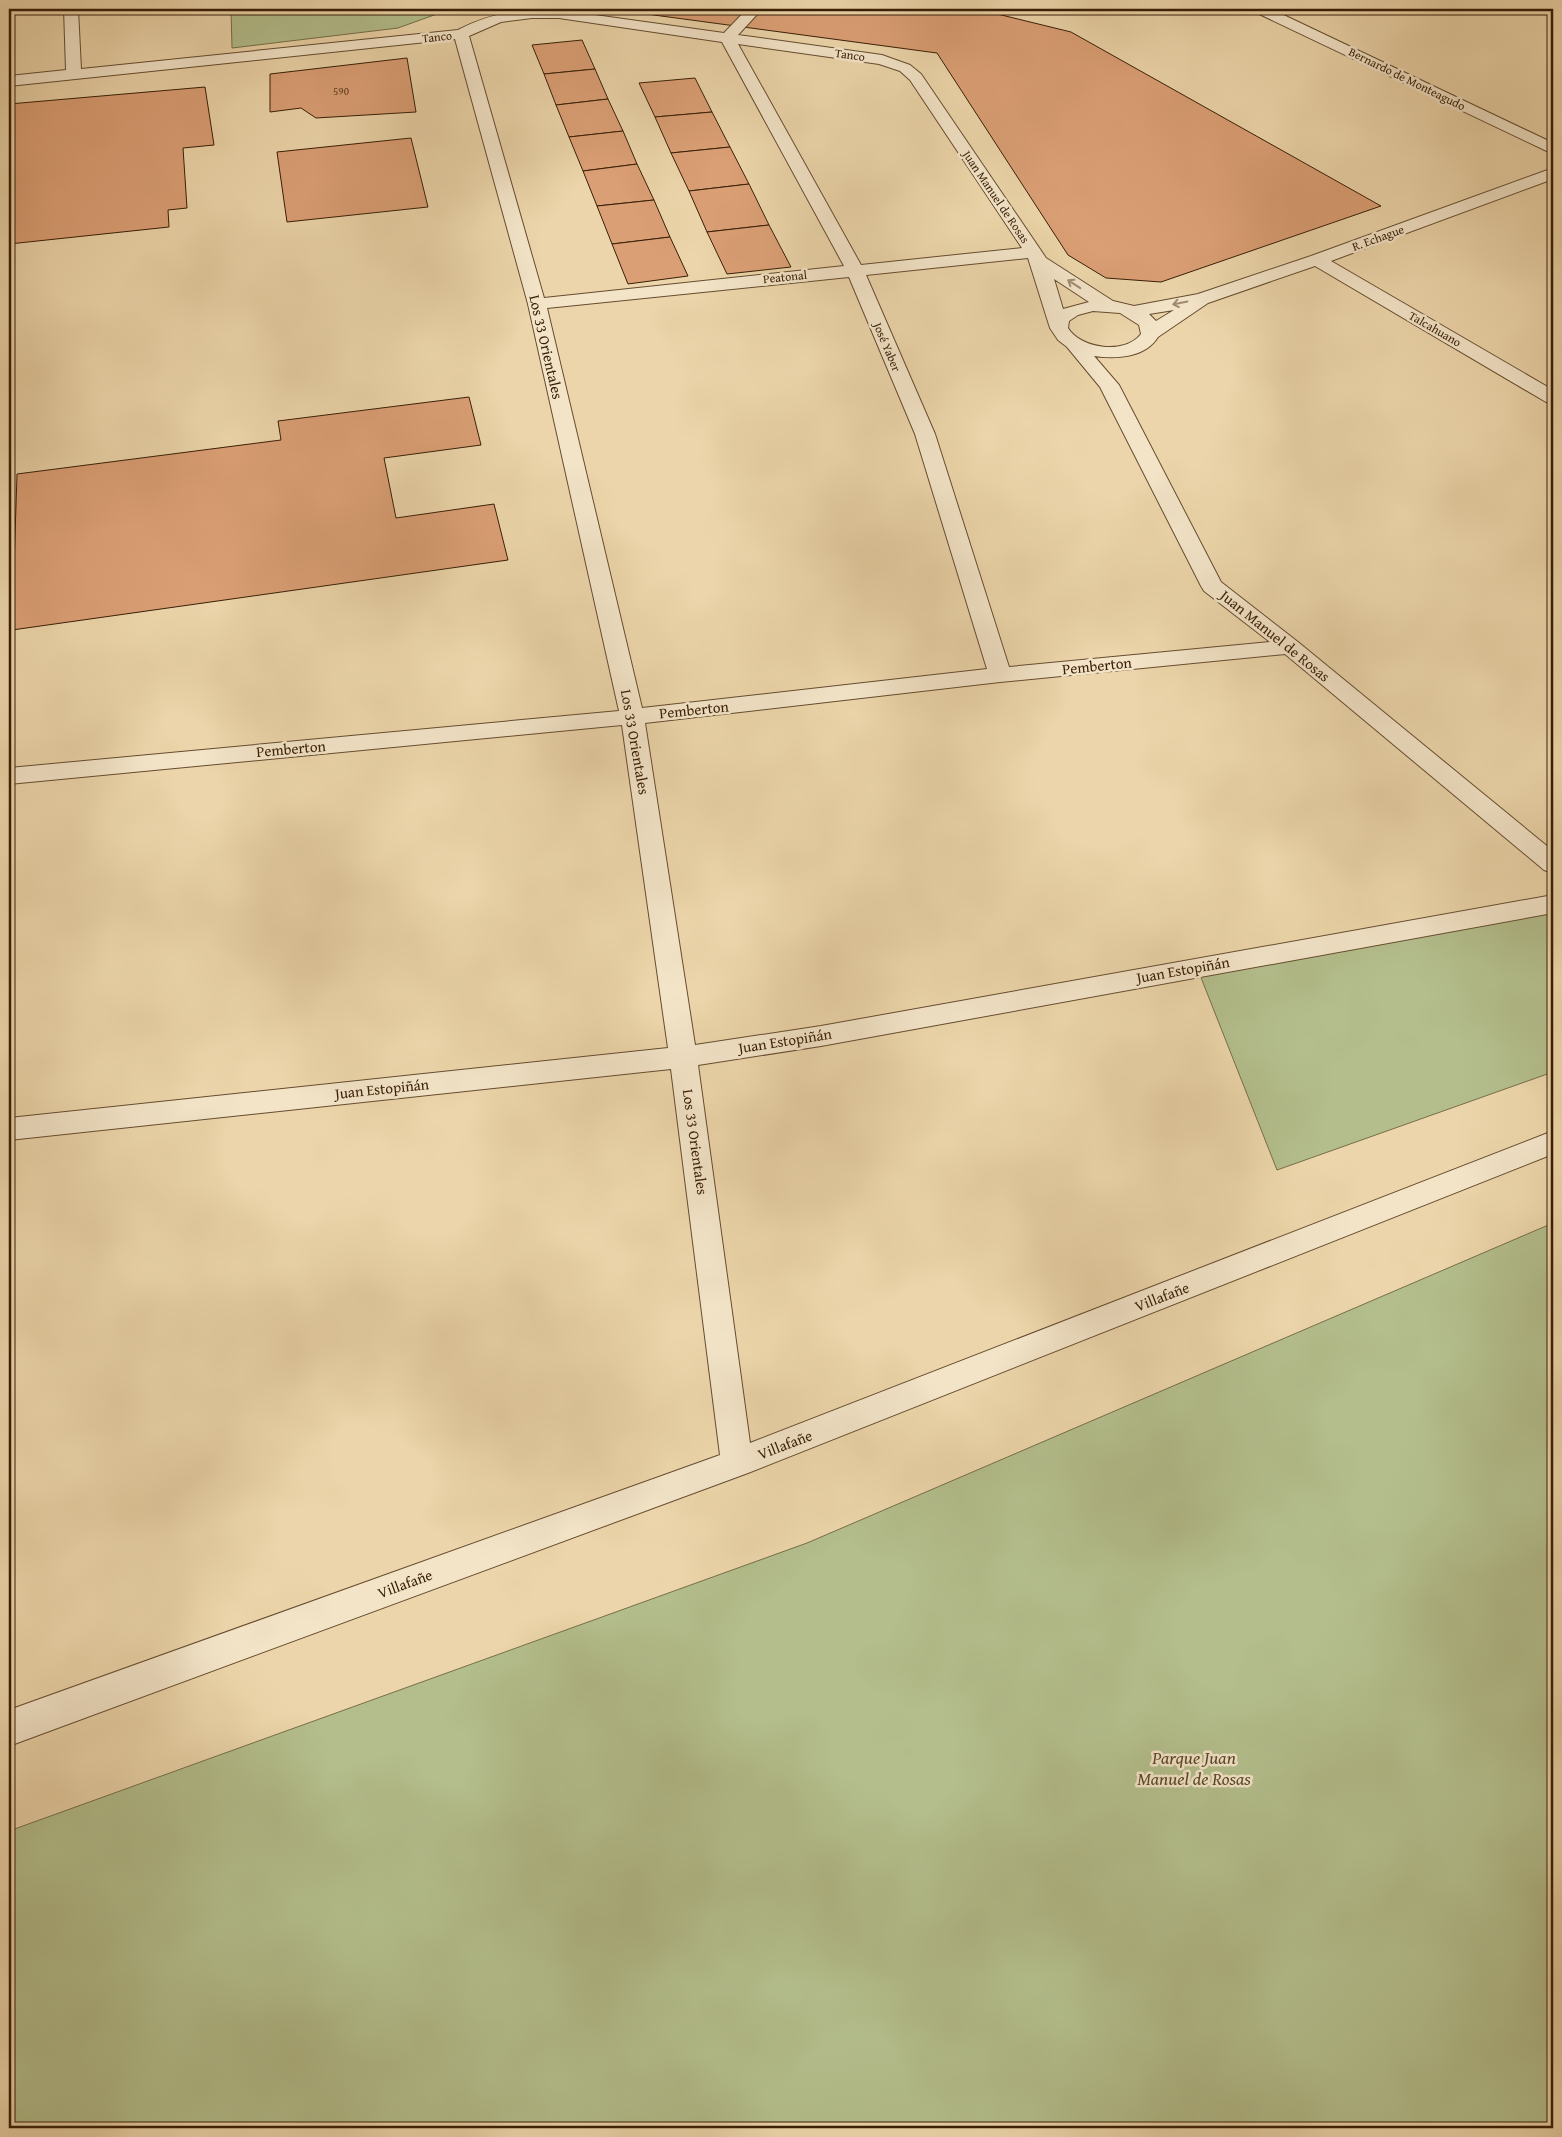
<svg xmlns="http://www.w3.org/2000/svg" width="1562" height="2137" viewBox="0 0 1562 2137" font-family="'Gentium Book Plus',serif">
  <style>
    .green { fill: #b3be8c; stroke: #766e49 }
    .building { fill: #db9f75; stroke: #381e06 }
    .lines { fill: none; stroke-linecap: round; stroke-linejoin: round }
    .minor-casing { stroke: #654c2f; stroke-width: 2 }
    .minor { fill: #f3e4c8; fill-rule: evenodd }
    .oneway { stroke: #9f8b71 }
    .labels { text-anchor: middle; stroke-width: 5; stroke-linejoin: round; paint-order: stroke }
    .far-number-label { font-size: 11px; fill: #613e22 }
    .far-street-label { font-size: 12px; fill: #381e06; stroke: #f3e4c8 }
    .street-label { font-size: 15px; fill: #381e06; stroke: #f3e4c8 }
    .near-park-label { font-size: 18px; font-style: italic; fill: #574628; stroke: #f3e4c8 }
  </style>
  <rect width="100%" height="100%" fill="#ecd5aa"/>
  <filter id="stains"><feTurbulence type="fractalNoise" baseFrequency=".004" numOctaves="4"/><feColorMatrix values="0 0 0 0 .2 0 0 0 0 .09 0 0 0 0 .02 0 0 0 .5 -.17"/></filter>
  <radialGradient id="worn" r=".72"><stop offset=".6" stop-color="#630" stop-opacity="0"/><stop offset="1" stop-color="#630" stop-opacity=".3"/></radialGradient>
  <!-- green -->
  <g class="green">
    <polygon points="231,9 441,9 448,10 398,28 232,48"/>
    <polygon points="1553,913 1553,1072 1277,1170 1198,970"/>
    <polygon points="1553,1223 1553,2128 9,2128 9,1831 807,1543"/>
  </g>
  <!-- building -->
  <g class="building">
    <polygon points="609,9 977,9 1071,32 1381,206 1161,282 1106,278 1068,255 937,53"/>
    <polygon points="582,40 595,69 544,74 532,45"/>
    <polygon points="407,58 416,112 316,118 301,108 270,112 270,74"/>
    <polygon points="595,69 608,99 556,105 544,74"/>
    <polygon points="695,78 712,112 655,117 639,83"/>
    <polygon points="205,87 214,145 183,148 187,208 168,210 169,227 9,244 9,104"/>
    <polygon points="608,99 623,131 569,137 556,105"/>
    <polygon points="712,112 730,147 671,153 655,117"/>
    <polygon points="623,131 637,164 583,171 569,137"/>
    <polygon points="411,138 428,207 287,222 277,152"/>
    <polygon points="730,147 749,184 689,191 671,153"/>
    <polygon points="637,164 654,200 597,206 583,171"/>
    <polygon points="749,184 769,225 707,232 689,191"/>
    <polygon points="654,200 670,237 612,244 597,206"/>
    <polygon points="769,225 791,267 727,274 707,232"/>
    <polygon points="670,237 688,276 628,284 612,244"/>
    <polygon points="469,397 481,445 384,458 396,518 494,504 508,560 12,630 17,474 281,440 278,421"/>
  </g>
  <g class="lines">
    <!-- minor casing -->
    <g class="minor-casing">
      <g id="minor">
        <path d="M64 9H78L81 69 458 30C490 13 523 8 559 10L724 33 747 9H762L738 35 882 55 910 65 921 74 1046 258 1113 301 1134 306 1198 294 1311 256 1553 168V179L1331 261 1553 390V404L1546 402 1315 266 1208 303 1158 337C1145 358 1116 359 1094 356L1119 385 1221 582 1298 642 1553 851V873L1544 870 1285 654 1000 682 645 723 695 1045 821 1026 1553 895V913L821 1046 698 1065 750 1443 1553 1131V1154L748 1473 9 1746V1710L720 1455 671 1069 9 1140V1118L668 1048 622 725 9 784V768L619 711 528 304 455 39 9 86V76L66 70ZM532 18H559L722 42 844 266 544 298 469 36 501 22ZM738 44 879 64 900 71 910 80 1022 248 861 265ZM1028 258 1050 328 1058 340 1067 347 1100 387 1201 586 1204 591 1270 642 1009 667 935 434 866 275ZM849 277 915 434 987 669 642 708 547 308ZM1054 279 1089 302 1063 309ZM1174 310 1156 321 1149 314ZM1093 311 1120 313 1139 325 1141 334C1125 355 1081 349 1068 328L1069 321 1078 315Z"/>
        <polygon points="1253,9 1271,9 1553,143 1553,154 1255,12"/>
      </g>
    </g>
    <!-- minor -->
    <use href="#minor" class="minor"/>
  </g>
  <!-- one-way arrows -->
  <defs><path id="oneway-shaft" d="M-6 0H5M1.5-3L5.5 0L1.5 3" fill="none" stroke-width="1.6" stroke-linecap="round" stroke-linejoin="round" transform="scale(1.25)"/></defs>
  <g class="oneway">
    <use href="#oneway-shaft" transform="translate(1074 284) rotate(-147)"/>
    <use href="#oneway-shaft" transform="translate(1180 303) rotate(169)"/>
  </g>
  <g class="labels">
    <!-- far-number labels -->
    <g class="far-number-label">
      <text x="341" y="95">590</text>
    </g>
    <!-- far-street labels -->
    <g class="far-street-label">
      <text transform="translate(437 37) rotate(-6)" y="4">Tanco</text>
      <text transform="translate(850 55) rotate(8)" y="4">Tanco</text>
      <text transform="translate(1407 79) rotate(26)" y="4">Bernardo de Monteagudo</text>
      <text transform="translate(996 197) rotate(56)" y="4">Juan Manuel de Rosas</text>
      <text transform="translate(1378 238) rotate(-20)" y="4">R. Echague</text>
      <text transform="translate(785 277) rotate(-6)" y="4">Peatonal</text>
      <text transform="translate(1435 329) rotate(30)" y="4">Talcahuano</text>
      <text transform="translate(887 347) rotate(67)" y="4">José Yaber</text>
    </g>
    <!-- street labels -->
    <g class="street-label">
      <text transform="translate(546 347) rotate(77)" y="5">Los 33 Orientales</text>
      <text transform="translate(1275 636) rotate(39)" y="5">Juan Manuel de Rosas</text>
      <text transform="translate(1097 666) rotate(-6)" y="5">Pemberton</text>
      <text transform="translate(694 710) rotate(-6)" y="5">Pemberton</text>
      <text transform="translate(635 742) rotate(80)" y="5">Los 33 Orientales</text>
      <text transform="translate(291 749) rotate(-5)" y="5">Pemberton</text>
      <text transform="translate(1183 970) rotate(-10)" y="5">Juan Estopiñán</text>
      <text transform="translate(785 1041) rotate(-9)" y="5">Juan Estopiñán</text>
      <text transform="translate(382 1089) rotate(-6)" y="5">Juan Estopiñán</text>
      <text transform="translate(695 1142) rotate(82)" y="5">Los 33 Orientales</text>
      <text transform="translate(1162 1297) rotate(-21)" y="5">Villafañe</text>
      <text transform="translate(785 1445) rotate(-21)" y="5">Villafañe</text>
      <text transform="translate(405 1584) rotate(-20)" y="5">Villafañe</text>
    </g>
    <!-- near-park labels -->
    <g class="near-park-label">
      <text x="1194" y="1764">Parque Juan<tspan x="1194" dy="21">Manuel de Rosas</tspan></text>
    </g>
  </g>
  <!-- margin -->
  <rect width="1562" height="2137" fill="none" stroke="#ecd5aa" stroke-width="30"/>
  <rect x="10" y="10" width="1542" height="2117" fill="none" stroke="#381e06" stroke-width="2.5"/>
  <rect x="15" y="15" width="1532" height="2107" fill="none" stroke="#381e06"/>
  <rect width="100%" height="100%" filter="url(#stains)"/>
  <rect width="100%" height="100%" fill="url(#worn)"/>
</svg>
